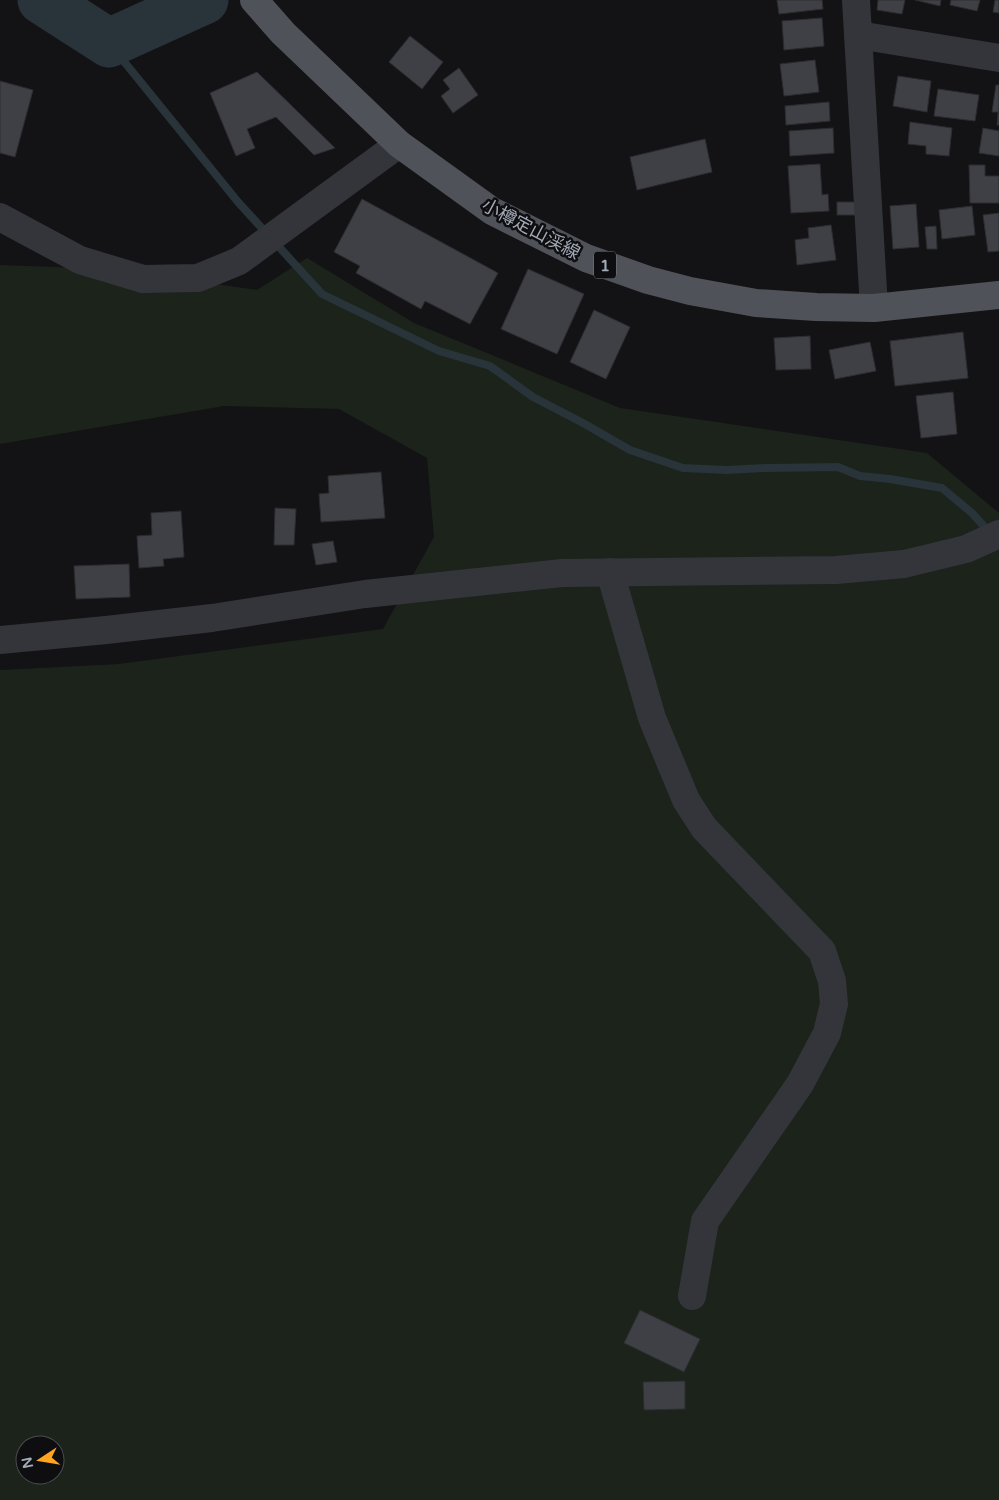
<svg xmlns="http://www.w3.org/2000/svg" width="999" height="1500" viewBox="0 0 999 1500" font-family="'Varela Round','Noto Sans JP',sans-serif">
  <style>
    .green { fill: #1b231b; fill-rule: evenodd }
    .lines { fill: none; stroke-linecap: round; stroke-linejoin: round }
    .stream { stroke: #28333a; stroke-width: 8 }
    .river { stroke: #28333a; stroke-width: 49 }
    .building { fill: #3f4045; stroke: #2d2d31 }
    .minor { stroke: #33353a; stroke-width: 28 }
    .major { stroke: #4f5259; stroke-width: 28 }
    .labels { text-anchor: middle; stroke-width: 5; stroke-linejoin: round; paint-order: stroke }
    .shield { fill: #0e0e10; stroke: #767b85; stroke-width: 1 }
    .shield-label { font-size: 16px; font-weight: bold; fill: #a3aab7 }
    .street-label { font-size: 18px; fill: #a3aab7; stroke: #0e0e10 }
  </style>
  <rect width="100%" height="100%" fill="#131315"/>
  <!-- green -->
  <path class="green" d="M307 258 414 323 620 408 927 453 999 513V1500H0V670L119 664 383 629 434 537 427 458 339 409 224 406 0 444V265L108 269 257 290ZM25 1445H55V1475H25Z"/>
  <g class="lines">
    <!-- stream -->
    <polyline class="stream" points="109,43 238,202 322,294 439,351 490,366 533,397 583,423 630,450 683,468 727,470 766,468 838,467 860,476 890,479 942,488 972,513 989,532"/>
    <!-- river -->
    <polyline class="river" points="42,0 109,43 204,0"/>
  </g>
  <!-- building -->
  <g class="building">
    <polygon points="777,0 822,0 823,9 779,14"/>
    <polygon points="878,0 905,0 902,14 877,10"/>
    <polygon points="915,0 941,0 940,6"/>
    <polygon points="951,0 980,0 977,11 950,5"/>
    <polygon points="995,0 999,0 999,13 993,12"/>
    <polygon points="822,18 824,46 784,50 782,21"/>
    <polygon points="410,36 443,62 422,89 389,62"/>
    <polygon points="815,60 819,92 784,96 780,64"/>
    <polygon points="459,68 478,95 453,113 441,96 450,89 443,80"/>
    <polygon points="257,72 335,148 314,155 276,117 247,129 255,148 236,156 210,93"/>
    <polygon points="898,76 931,81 927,112 893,106"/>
    <polygon points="0,81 33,90 15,157 0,153"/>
    <polygon points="996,85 999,85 999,125 997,125 998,112 992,112"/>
    <polygon points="938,89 979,95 975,121 934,116"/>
    <polygon points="829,102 830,121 786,125 785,106"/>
    <polygon points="910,122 952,128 949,156 926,154 926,146 908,144"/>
    <polygon points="833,128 834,153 790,156 789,131"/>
    <polygon points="983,128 999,131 999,156 979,153"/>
    <polygon points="705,139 712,172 637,190 630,157"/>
    <polygon points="820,164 822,195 828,194 829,211 791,213 788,166"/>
    <polygon points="969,165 985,165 985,176 999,176 999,203 970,203"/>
    <polygon points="362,199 498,273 470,324 425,301 421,309 356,273 360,266 334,252"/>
    <rect x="837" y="202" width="19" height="13"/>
    <polygon points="916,204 919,247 893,249 890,206"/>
    <polygon points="972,206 975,235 942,239 939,210"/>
    <polygon points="999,213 999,251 988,252 983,215"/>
    <polygon points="831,225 836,260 797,265 795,240 809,238 808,228"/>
    <polygon points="936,226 937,249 927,249 925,227"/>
    <polygon points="528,269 584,294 557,354 501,329"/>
    <polygon points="594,310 630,327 606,379 570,362"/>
    <polygon points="963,332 968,378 895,386 890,341"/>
    <polygon points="810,336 811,369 776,370 774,338"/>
    <polygon points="870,342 876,371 835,379 829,350"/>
    <polygon points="953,392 957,434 921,438 916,396"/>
    <polygon points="381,472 385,518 321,522 319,494 329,493 328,476"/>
    <polygon points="275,508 296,509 294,545 274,545"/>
    <polygon points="181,511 184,557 163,559 164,566 139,568 137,536 152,535 151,513"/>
    <polygon points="333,541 337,562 316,565 312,544"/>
    <polygon points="129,564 130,597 76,599 74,566"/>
    <polygon points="640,1310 700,1339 684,1372 624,1343"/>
    <polygon points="685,1381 685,1409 644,1410 643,1382"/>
  </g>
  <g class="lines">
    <!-- minor -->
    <g class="minor">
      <polyline points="856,0 874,308"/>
      <polyline points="858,35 999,58"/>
      <polyline points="0,217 80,260 143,279 198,278 239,261 399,144"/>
      <polyline points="610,572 652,718 686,800 704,828 822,951 832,981 834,1004 827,1033 800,1084 705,1221 692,1296"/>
      <polyline points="0,640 106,630 212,618 365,594 562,573 836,570 904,564 966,549 999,534"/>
    </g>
    <!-- major -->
    <polyline class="major" points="254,0 283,33 399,144 492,211 586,258 648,280 690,291 756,303 816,307 874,308 999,295"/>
  </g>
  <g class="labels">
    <!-- shield labels -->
    <rect class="shield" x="594" y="251.5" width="22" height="27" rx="4"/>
    <g class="shield-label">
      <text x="605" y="271">1</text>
    </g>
    <!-- street labels -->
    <g class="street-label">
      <text transform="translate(531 229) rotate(28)" y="6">小樽定山渓線</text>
    </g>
  </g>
  <!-- north arrow -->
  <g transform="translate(40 1460) rotate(258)"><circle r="24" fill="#0e0e10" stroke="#4a4c53"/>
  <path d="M0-4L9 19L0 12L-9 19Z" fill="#ffa421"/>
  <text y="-8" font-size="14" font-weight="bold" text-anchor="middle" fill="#a3aab7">N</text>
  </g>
</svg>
